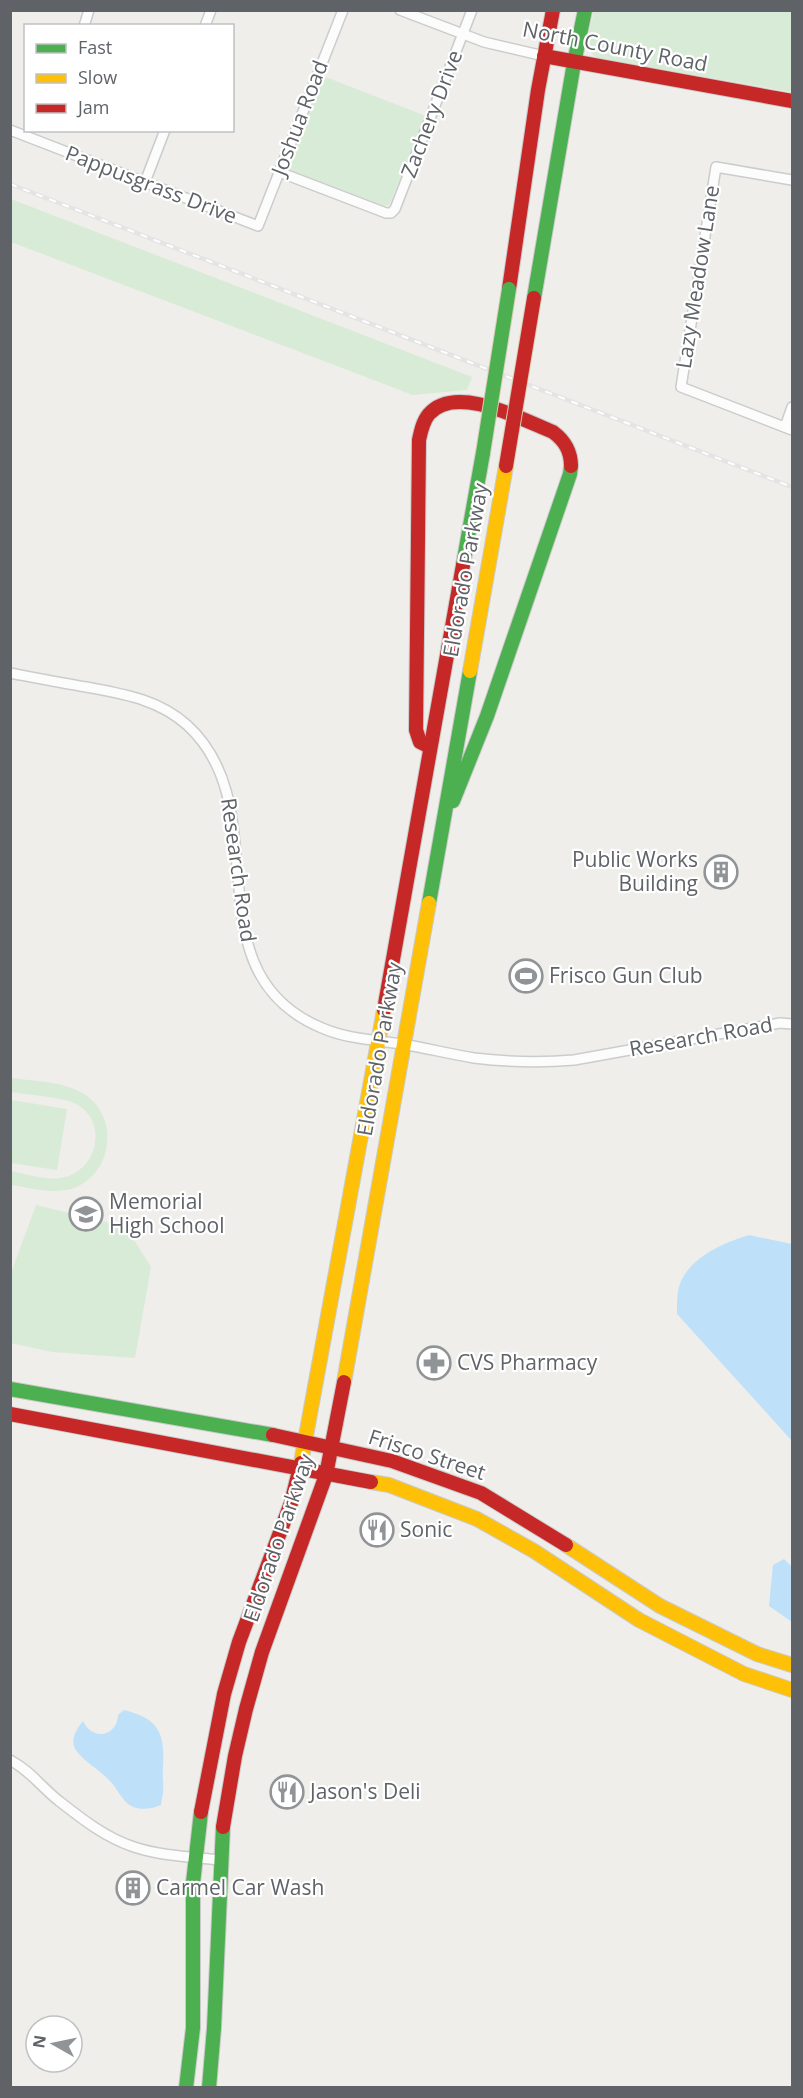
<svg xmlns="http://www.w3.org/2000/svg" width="803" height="2098" viewBox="0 0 803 2098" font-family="'Open Sans',sans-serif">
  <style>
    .green { fill: #d8ebd6 }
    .water { fill: #bfe0f9 }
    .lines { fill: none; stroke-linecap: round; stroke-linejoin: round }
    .street-casing { stroke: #cbcccc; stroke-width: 12 }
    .fast-casing { stroke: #cacacb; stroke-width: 16 }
    .slow-casing { stroke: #cacacb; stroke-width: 16 }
    .jam-casing { stroke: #cacacb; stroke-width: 16 }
    .street { stroke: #fdfcfc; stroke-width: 9 }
    .fast { stroke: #4caf50; stroke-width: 14 }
    .slow { stroke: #ffc107; stroke-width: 14 }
    .jam { stroke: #c62828; stroke-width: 14 }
    .rail-casing { stroke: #e4e4e4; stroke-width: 4.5 }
    .rail { stroke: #fff; stroke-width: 2; stroke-dasharray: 7; stroke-linecap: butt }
    .fast-bridge-casing { stroke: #d7ceb8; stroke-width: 16; stroke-linecap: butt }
    .jam-bridge-casing { stroke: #d7ceb8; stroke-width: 16; stroke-linecap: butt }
    .fast-bridge { stroke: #4caf50; stroke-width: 14 }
    .jam-bridge { stroke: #c62828; stroke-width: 14 }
    .labels { text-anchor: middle; stroke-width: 4.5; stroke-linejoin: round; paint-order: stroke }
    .street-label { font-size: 21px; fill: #5f6368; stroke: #fff }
    .poi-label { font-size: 21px; fill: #5f6368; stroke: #fff; text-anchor: start }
  </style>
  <rect width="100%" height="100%" fill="#efeeea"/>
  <!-- green -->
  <g class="green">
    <path d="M594 11H792V92L597 58C581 48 591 26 594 11Z"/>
    <polygon points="323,76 426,116 389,205 384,206 289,170 287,166"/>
    <polygon points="11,199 472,377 467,390 413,395 11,242"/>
    <path d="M11 1078C33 1081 62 1081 82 1093 120 1114 114 1173 74 1188 54 1195 31 1188 11 1185V1171C27 1174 49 1182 65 1177 97 1169 108 1124 78 1105 65 1097 28 1095 11 1092Z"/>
    <polygon points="11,1100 67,1109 57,1170 11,1163"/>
    <polygon points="36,1205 126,1227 151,1267 135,1358 52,1352 11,1343 11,1273"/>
  </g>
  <!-- water -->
  <g class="water">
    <path d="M749 1235 792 1244V1441L677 1314C677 1307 677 1298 678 1291 684 1259 723 1243 749 1235Z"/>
    <polygon points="784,1559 792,1567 792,1622 769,1606 773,1565"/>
    <path d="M124 1710C160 1719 165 1734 163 1768 162 1776 164 1784 163 1792 163 1797 161 1800 161 1805 153 1809 141 1810 133 1807 122 1802 117 1787 108 1779 100 1770 77 1757 74 1746 71 1738 78 1727 83 1721 92 1741 117 1737 118 1715Z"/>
  </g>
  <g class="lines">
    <!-- street casing -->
    <g class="street-casing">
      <g id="street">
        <polyline points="400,10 484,42 544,56"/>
        <polyline points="84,26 89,10"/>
        <polyline points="205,26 211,10"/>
        <polyline points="10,130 258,226 343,10"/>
        <polyline points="279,172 386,213 391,213 395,209 472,10"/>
        <polyline points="792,180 716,167 681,387 792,430"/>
        <polyline points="145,182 165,130"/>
        <polyline points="785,427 792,407"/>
        <path d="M10 673C36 678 61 683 86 687 123 694 158 699 187 725 280 809 187 972 322 1028 347 1039 376 1040 402 1044 426 1048 450 1054 474 1058 507 1062 540 1063 574 1060L780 1023 792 1024"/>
        <path d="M10 1760C32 1772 41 1787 59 1801 82 1819 106 1838 134 1847 161 1856 192 1857 220 1860"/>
      </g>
    </g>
    <!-- fast casing -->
    <g class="fast-casing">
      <g id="fast">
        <polyline points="534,298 574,63 585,10"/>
        <polyline points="463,565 483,453"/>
        <polyline points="453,801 487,716 570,474 571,466"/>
        <polyline points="429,903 470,671"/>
        <polyline points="10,1389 273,1435"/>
        <polyline points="186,2088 193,2028 193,1883 201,1812"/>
        <polyline points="209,2088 214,2028 223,1827"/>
      </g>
    </g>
    <!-- slow casing -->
    <g class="slow-casing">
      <g id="slow">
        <polyline points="470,671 506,466"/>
        <polyline points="344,1382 429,903"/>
        <polyline points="301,1463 384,1010"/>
        <polyline points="371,1482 389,1485 477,1519 534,1551 639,1620 744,1674 792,1690"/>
        <polyline points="566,1545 660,1606 757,1654 792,1665"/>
      </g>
    </g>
    <!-- jam casing -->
    <g class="jam-casing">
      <g id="jam">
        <polyline points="544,56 792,101"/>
        <polyline points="509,289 538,90 553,10"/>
        <path d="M430 747 420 742 416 730 419 440C421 431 423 421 429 414 456 383 523 420 553 432 565 441 571 451 571 466"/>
        <polyline points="384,1010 463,565"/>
        <polyline points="10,1414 371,1482"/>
        <polyline points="273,1435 392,1461 481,1493 566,1545"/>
        <polyline points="201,1812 224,1694 239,1642 291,1503 301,1463"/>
        <polyline points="223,1827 235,1756 246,1709 262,1652 326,1475 344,1382"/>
      </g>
    </g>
    <!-- street -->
    <use href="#street" class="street"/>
    <!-- fast -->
    <use href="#fast" class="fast"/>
    <!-- slow -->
    <use href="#slow" class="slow"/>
    <!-- jam -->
    <use href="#jam" class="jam"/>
    <!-- rail casing -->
    <g class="rail-casing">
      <polyline id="rail" points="10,184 792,487"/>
    </g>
    <!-- rail -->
    <use href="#rail" class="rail"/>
    <!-- fast-bridge casing -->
    <g class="fast-bridge-casing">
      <polyline id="fast-bridge" points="483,453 509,289"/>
    </g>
    <!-- jam-bridge casing -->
    <g class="jam-bridge-casing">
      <polyline id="jam-bridge" points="506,466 534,298"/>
    </g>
    <!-- fast-bridge -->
    <use href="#fast-bridge" class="fast-bridge"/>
    <!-- jam-bridge -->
    <use href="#jam-bridge" class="jam-bridge"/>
  </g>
  <!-- icons -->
  <defs>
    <g id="building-ring" transform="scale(1.725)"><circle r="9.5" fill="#fff" stroke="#919496" stroke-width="1.5"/><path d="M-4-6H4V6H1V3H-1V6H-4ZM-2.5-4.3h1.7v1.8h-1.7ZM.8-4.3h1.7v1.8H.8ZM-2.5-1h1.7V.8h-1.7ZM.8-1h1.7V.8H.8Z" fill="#919496"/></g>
    <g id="stadium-ring" transform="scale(1.725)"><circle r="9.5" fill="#fff" stroke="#919496" stroke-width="1.5"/><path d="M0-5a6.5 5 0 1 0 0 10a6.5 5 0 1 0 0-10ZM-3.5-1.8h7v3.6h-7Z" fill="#919496"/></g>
    <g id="school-ring" transform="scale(1.725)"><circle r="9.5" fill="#fff" stroke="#919496" stroke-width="1.5"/><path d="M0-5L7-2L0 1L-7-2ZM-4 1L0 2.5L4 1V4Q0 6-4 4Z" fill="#919496"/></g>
    <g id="pharmacy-ring" transform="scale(1.725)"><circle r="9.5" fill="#fff" stroke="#919496" stroke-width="1.5"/><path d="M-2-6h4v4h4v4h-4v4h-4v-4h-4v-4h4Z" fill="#919496"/></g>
    <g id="restaurant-ring" transform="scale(1.725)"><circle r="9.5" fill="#fff" stroke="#919496" stroke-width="1.5"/><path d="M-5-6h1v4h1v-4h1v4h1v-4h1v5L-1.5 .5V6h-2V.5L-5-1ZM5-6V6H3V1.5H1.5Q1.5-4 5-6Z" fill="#919496"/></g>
  </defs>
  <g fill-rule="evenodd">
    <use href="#building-ring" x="721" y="872"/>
    <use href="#stadium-ring" x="526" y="976"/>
    <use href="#school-ring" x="86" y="1214"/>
    <use href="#pharmacy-ring" x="434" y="1363"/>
    <use href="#restaurant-ring" x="377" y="1530"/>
    <use href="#restaurant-ring" x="287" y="1792"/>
    <use href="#building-ring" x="133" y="1888"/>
  </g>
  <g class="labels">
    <!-- street labels -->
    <g class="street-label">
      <text transform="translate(615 47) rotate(11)" y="7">North County Road</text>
      <text transform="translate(432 114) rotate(-69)" y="7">Zachery Drive</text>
      <text transform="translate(300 118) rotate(-69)" y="7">Joshua Road</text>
      <text transform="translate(151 185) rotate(21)" y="7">Pappusgrass Drive</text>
      <text transform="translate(698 277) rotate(-81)" y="7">Lazy Meadow Lane</text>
      <text transform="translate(466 570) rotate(-80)" y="7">Eldorado Parkway</text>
      <text transform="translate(238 870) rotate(82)" y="7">Research Road</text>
      <text transform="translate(701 1037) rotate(-10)" y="7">Research Road</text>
      <text transform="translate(380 1049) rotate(-80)" y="7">Eldorado Parkway</text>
      <text transform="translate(427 1455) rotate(18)" y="7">Frisco Street</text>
      <text transform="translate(279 1538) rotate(-71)" y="7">Eldorado Parkway</text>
    </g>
    <!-- poi labels -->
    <g class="poi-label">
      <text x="698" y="867" text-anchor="end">Public Works<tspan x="698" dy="24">Building</tspan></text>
      <text x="549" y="983">Frisco Gun Club</text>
      <text x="109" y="1209">Memorial<tspan x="109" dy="24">High School</tspan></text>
      <text x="457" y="1370">CVS Pharmacy</text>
      <text x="400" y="1537">Sonic</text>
      <text x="310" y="1799">Jason's Deli</text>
      <text x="156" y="1895">Carmel Car Wash</text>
    </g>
  </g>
  <!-- border -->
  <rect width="803" height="2098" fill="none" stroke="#5f6368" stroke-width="24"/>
  <!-- legend -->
  <rect x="24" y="24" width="210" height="108" fill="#ffffff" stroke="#bfc1c3" stroke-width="1.5"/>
  <rect x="36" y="44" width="30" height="9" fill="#4caf50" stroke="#bfc1c3" stroke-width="1.5"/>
  <text x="78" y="54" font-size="18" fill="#5f6368">Fast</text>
  <rect x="36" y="74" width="30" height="9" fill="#ffc107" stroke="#bfc1c3" stroke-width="1.5"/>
  <text x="78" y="84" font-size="18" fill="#5f6368">Slow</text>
  <rect x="36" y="104" width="30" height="9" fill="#c62828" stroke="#bfc1c3" stroke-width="1.5"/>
  <text x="78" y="114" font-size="18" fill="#5f6368">Jam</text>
  <!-- north arrow -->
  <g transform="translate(54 2044) rotate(279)"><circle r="28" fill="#ffffff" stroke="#bfc1c3" stroke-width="1.5"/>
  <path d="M0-4.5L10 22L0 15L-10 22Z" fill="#919496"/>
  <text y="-9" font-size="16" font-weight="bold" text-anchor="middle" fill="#5f6368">N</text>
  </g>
</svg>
